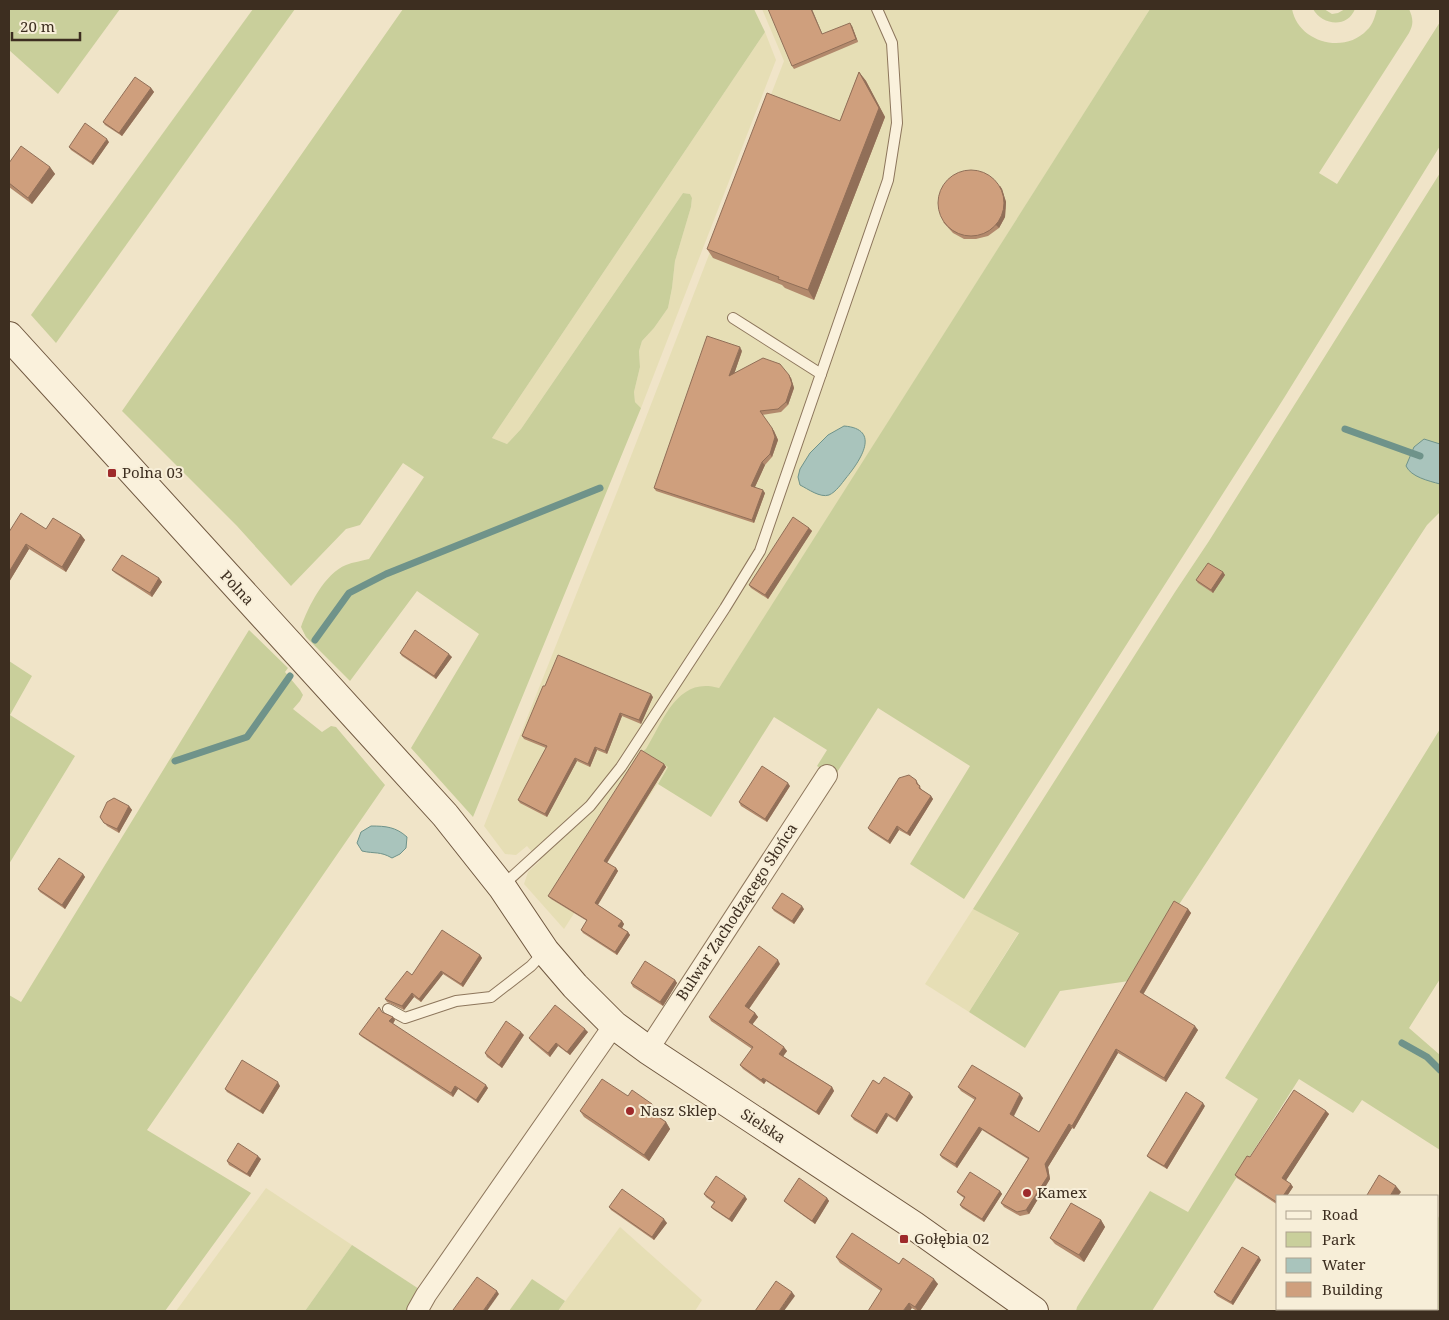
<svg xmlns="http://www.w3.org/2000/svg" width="1449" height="1320" viewBox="0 0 1449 1320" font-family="'Noto Serif',serif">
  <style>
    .farmland { fill: #e6deb5 }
    .green { fill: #c9cf9b }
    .water { fill: #a9c4bc; stroke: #6f938a }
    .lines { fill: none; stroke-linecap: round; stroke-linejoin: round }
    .stream { stroke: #6f938a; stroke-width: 7 }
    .lane-casing { stroke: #8d765c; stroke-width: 12 }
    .street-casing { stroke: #8d765c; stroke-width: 22 }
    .secondary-casing { stroke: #6f573f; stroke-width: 30 }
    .lane { stroke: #faf1dc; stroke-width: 10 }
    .street { stroke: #faf1dc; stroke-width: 20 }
    .secondary { stroke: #faf1dc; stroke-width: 28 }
    .wall { fill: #b2896c }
    .shaded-wall { fill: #916f58 }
    .building { fill: #cf9f7d; stroke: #916f58 }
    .poi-dot { fill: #9e2a2b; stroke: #f7eed8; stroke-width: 2 }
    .labels { text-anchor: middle; stroke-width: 4; stroke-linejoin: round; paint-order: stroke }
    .poi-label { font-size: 15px; fill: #3d2e20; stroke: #f7eed8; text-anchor: start }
    .street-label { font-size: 15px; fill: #3d2e20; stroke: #f7eed8 }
  </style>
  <rect width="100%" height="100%" fill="#f0e4c8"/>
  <!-- farmland -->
  <g class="farmland">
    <polygon points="762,9 1150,9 773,604 564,929 524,884 528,872 540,861 527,846 516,855 505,854 484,826 619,487 784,61"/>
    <polygon points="765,32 776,60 641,408 635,402 634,392 640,367 639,351 642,341 654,328 668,308 672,288 675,261 691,207 692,199 690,194 683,193 521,429 507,444 492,438"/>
    <polygon points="973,909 1019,932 969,1012 925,984"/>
    <polygon points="266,1188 352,1245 305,1311 176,1311"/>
    <polygon points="620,1227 702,1300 695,1311 558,1311"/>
  </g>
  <!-- green -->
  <g class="green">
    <polygon points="9,9 120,9 58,94 9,50"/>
    <polygon points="253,9 295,9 56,343 31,315"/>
    <path d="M403 9H754L765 32 492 438 507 444 521 429 683 193 690 194 692 198 691 207 675 261 672 288 668 308 654 328 642 341 639 351 640 367 634 392 635 402 641 408 473 817 411 748 479 634 417 591 350 681 306 637 301 627C308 607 325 573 346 565 353 562 362 561 369 559L424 477 403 463 360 525 346 529 291 586 237 526 122 411Z"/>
    <path d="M1150 9H1292C1298 42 1344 55 1367 30 1373 25 1375 16 1377 9H1409C1413 18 1414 24 1409 33L1319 173 1337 184 1440 22V146L1284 398 964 899 910 864 970 766 878 708 834 777 817 766 827 750 774 717 711 817 658 784 668 767 643 751 646 749C664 719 678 676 719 688Z"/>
    <path d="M1313 9H1324L1332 14 1338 13 1345 9H1355C1347 29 1322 25 1313 9Z"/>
    <polygon points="1440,173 1440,512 1427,525 1129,981 1060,991 1025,1048 969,1012 1019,933 973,909 1175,592 1209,541"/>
    <polygon points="249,630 288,668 285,672 300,690 303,695 300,701 293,709 322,732 331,726 336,727 385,785 147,1130 251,1193 165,1311 9,1311 9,995 21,1002"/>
    <polygon points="9,661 32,676 10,715 75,756 9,864"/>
    <polygon points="1440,729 1440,979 1409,1028 1440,1055 1440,1150 1362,1100 1353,1113 1299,1079 1152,1311 1076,1311 1077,1307 1150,1191 1188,1212 1258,1099 1225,1078"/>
    <polygon points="1440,1214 1440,1311 1379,1311 1380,1309 1438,1309 1438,1218"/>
    <polygon points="352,1245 419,1289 406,1311 305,1311"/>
    <polygon points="532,1279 565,1301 558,1311 509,1311"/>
  </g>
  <!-- water -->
  <g class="water">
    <path d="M844 426C882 429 860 461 846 478 842 483 836 492 829 495 820 498 808 489 800 485L798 477 800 469 810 453 828 435Z"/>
    <path d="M1424 439 1440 444V484C1429 481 1411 477 1406 466L1414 447Z"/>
    <path d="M371 826C386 826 396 827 407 837L406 848 400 854 392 858C380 851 375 854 362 851L357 843 361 832Z"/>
  </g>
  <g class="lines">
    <!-- stream -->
    <g class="stream">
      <polyline points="1345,429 1420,456"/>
      <polyline points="315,640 349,593 386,574 600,488"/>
      <polyline points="175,761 247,737 290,676"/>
      <polyline points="1402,1043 1427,1057 1440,1070"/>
    </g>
    <!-- lane casing -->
    <g class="lane-casing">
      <g id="lane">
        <polyline points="821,374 888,180 897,123 892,43 877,9"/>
        <polyline points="502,886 590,806 621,767 725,608 760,551 821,374 733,318"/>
        <polyline points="388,1009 405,1018 456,1001 491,997 531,966 545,951"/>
      </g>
    </g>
    <!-- street casing -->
    <g class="street-casing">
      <g id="street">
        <polyline points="648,1050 827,775"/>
        <polyline points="417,1311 426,1295 614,1025"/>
      </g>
    </g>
    <!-- secondary casing -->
    <g class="secondary-casing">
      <polyline id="secondary" points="9,336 445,815 502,887 545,951 575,986 614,1025 648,1050 913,1225 1034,1311"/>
    </g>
    <!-- lane -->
    <use href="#lane" class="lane"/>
    <!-- street -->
    <use href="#street" class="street"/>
    <!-- secondary -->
    <use href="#secondary" class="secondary"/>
  </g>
  <!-- wall -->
  <g class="wall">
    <polygon points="852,26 858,42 794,69 792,66 823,34"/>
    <polygon points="859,72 866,81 885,117 814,300 785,288 782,285 713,258 707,249 840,121"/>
    <polygon points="151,88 154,92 122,136 105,125 103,122"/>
    <polygon points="109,142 93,165 71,150 69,147"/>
    <polygon points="9,163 50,167 55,174 32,204 9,187"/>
    <polygon points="1000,186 1002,189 1006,202 1005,217 999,228 988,236 976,239 964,239 953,233 943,222"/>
    <polygon points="742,351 734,374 791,378 794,388 788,405 781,412 762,415 774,431 778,440 772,457 765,465 755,487 765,493 754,523 656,491 654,488"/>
    <polygon points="809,528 812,531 768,599 751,588 749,585"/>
    <polygon points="46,529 81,535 85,540 66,572 29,549 9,582 9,532"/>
    <polygon points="112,570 159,578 162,582 152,597 115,573"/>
    <polygon points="1223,572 1225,575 1213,593 1198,583 1196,580"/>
    <polygon points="400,653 452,657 436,679 402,656"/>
    <polygon points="545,686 653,697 641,724 622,716 607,754 597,750 590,767 577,761 547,817 520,803 518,800 546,748 524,739 522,736"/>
    <polygon points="664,764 666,767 607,863 616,868 618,871 598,905 622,921 624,924 622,928 628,932 630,935 617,955 583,933 581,930 587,921 551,899 548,896"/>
    <polygon points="916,780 922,790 931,796 933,799 910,836 899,830 890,844 870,831 868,828"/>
    <polygon points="790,786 767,822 741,806 739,802"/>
    <polygon points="129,806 132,810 119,833 107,826 100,817"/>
    <polygon points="83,874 85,877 65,909 40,892 38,889"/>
    <polygon points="772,908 804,909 794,924 774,911"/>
    <polygon points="1188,909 1191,913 1143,995 1198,1030 1166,1082 1118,1053 1074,1129 1072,1128 1048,1167 1050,1179 1029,1214 1020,1216 1004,1207 1001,1203 1028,1159 982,1130 957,1168 942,1158 940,1155 975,1100 961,1091 958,1087 1023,1098 1013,1116 1039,1132"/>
    <polygon points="480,955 482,958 463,987 443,974 421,1002 414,997 404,1010 387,1002 385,999 412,975"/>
    <polygon points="780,964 749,1009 755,1013 758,1017 752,1025 787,1051 783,1056 832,1087 834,1091 819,1115 766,1081 764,1084 743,1069 740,1065 752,1049 711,1021 709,1017"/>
    <polygon points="675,980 677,983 663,1006 633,987 631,983"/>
    <polygon points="393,1017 395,1020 393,1024 488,1088 478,1103 458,1089 453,1097 362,1037 359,1034"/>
    <polygon points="588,1032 570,1055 558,1046 550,1057 531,1041 529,1038"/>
    <polygon points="524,1035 502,1068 487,1057 485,1053"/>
    <polygon points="879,1084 913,1097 897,1122 888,1116 877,1134 854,1120 851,1116"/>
    <polygon points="280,1086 263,1114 227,1092 225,1089"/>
    <polygon points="628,1096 652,1104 656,1111 654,1114 666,1122 670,1129 649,1161 584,1117 580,1111"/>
    <polygon points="1205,1106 1167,1169 1150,1159 1147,1156"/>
    <polygon points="1326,1111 1329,1114 1286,1180 1293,1187 1287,1196 1278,1196 1278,1205 1237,1178 1235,1175 1250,1157"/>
    <polygon points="261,1159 250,1177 229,1165 227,1161"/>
    <polygon points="1000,1191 1002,1194 984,1222 962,1208 960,1205 964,1198 960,1195 957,1192"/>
    <polygon points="704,1194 747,1199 732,1222 714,1210 711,1207 714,1203 706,1197"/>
    <polygon points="827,1198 829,1201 815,1224 787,1204 784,1201"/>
    <polygon points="609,1207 667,1223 654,1240 611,1210"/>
    <polygon points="1101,1220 1105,1227 1084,1262 1055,1244 1050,1238"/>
    <polygon points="836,1257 899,1264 938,1284 920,1311 917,1311 881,1291 840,1263"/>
    <polygon points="1261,1260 1233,1305 1217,1296 1214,1292"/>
  </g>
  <!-- shaded-wall -->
  <g class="shaded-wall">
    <polygon points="811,9 812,9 824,38 822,34"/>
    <polygon points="850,23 852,26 858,42 856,39"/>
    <polygon points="859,72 866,81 885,117 814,300 808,290"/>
    <polygon points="151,88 154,92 122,136 119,133"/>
    <polygon points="107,139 109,142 93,165 91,162"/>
    <polygon points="50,167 55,174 32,204 28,198"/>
    <polygon points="1000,186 1002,189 1006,202 1005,217 999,228 996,225"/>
    <polygon points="740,347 742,351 732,380 729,376"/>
    <polygon points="789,375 791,378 794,388 788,405 786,402"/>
    <polygon points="772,428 774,431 778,440 772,457 770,454"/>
    <polygon points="762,462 765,465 754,489 751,486"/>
    <polygon points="763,490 765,493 754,523 752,520"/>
    <polygon points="809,528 812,531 768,599 765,595"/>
    <polygon points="81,535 85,540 66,572 62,567"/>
    <polygon points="26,544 29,549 9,582 9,572"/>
    <polygon points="1223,572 1225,575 1213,593 1211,590"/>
    <polygon points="159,578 162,582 152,597 150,593"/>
    <polygon points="449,654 452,657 436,679 434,676"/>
    <polygon points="651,694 653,697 641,724 639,720"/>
    <polygon points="620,713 622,716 607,754 605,751"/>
    <polygon points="595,747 597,750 590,767 588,764"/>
    <polygon points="575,758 577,761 547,817 545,814"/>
    <polygon points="664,764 666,767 606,864 604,861"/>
    <polygon points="788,783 790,786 767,822 765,819"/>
    <polygon points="931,796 933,799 910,836 907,833"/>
    <polygon points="129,806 132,810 119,833 117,829"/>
    <polygon points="897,826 899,830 890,844 888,841"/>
    <polygon points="616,868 618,871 597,906 595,903"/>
    <polygon points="83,874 85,877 65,909 62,905"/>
    <polygon points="802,906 804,909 794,924 792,921"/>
    <polygon points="1188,909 1191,913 1142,996 1140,992"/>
    <polygon points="622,921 624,924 621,930 618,926"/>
    <polygon points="628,932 630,935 617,955 615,952"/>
    <polygon points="480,955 482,958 463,987 461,984"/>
    <polygon points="778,960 780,964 748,1010 745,1006"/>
    <polygon points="441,971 443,974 421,1002 419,999"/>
    <polygon points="675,980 677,983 663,1006 660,1002"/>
    <polygon points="412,993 414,997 404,1010 402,1006"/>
    <polygon points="755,1013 758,1017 751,1026 749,1022"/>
    <polygon points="393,1017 395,1020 392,1025 389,1021"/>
    <polygon points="1195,1026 1198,1030 1166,1082 1164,1078"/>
    <polygon points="585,1029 588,1032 570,1055 567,1052"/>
    <polygon points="521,1032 524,1035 502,1068 499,1065"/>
    <polygon points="556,1043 558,1046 550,1057 548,1053"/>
    <polygon points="784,1047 787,1051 782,1058 779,1054"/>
    <polygon points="1116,1049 1118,1053 1074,1129 1072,1126"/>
    <polygon points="763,1078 766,1081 764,1084 761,1080"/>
    <polygon points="278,1082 280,1086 263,1114 260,1111"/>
    <polygon points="486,1085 488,1088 478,1103 476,1100"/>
    <polygon points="455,1086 458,1089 453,1097 451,1093"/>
    <polygon points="832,1087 834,1091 819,1115 816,1112"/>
    <polygon points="910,1093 913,1097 897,1122 895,1119"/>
    <polygon points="1020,1094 1023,1098 1013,1118 1010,1114"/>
    <polygon points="1203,1103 1205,1106 1167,1169 1164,1166"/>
    <polygon points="652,1104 656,1111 652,1117 648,1110"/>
    <polygon points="1326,1111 1329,1114 1285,1182 1282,1178"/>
    <polygon points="886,1113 888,1116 877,1134 875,1131"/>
    <polygon points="666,1122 670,1129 649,1161 644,1155"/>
    <polygon points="1069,1124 1072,1128 1048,1167 1050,1179 1029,1214 1026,1210 1045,1164"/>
    <polygon points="979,1127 982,1130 957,1168 955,1164"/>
    <polygon points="258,1156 261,1159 250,1177 247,1174"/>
    <polygon points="1291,1184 1293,1187 1287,1196 1283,1196"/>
    <polygon points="1396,1186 1401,1192 1398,1196 1390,1196"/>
    <polygon points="1000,1191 1002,1194 984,1222 982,1219"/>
    <polygon points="745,1196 747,1199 732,1222 729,1219"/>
    <polygon points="827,1198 829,1201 815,1224 812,1221"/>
    <polygon points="664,1219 667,1223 654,1240 652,1237"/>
    <polygon points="1101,1220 1105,1227 1084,1262 1079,1255"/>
    <polygon points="1259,1257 1261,1260 1233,1305 1231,1302"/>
    <polygon points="934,1279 938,1284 920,1311 918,1311 915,1307"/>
    <polygon points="497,1291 499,1294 487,1311 483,1311"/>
    <polygon points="792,1292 795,1296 784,1311 779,1311"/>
    <polygon points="909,1303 912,1308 910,1311 903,1311"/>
  </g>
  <!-- building -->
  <g class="building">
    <polygon points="768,9 811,9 822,34 850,23 856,39 792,66"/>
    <polygon points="859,72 879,108 808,290 778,279 779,277 707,249 767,93 840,121"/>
    <polygon points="135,77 151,88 119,133 103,122"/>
    <polygon points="85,123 107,139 91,162 69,147"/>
    <polygon points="21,146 50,167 28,198 9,183 9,163"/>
    <circle cx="971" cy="203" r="33"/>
    <polygon points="707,336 740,347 729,376 763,358 780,364 789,375 792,384 786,402 778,409 760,411 772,428 775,437 770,454 762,462 751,486 763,490 752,520 654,488"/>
    <polygon points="21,513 46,529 53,518 81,535 62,567 26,544 9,572 9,532"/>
    <polygon points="793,517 809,528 765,595 749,585"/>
    <polygon points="122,555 159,578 150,593 112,570"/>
    <polygon points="1208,563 1223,572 1211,590 1196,580"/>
    <polygon points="415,630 449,654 434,676 400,653"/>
    <polygon points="558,655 651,694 639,720 620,713 605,751 595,747 588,764 575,758 545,814 518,800 547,746 522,736 543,686 545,686"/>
    <polygon points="641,750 664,764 604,861 616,868 595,903 622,921 618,926 628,932 615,952 581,930 587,920 548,896"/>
    <polygon points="762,766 788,783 765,819 739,802"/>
    <polygon points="909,775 916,780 917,784 920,786 919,788 931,796 907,833 897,826 888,841 868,828 899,778"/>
    <polygon points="114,798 129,806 117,829 104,823 100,817 107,802"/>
    <polygon points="59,858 83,874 62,905 38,889"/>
    <polygon points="782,893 802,906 792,921 772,908"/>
    <polygon points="1174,901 1188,909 1140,992 1195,1026 1164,1078 1116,1049 1072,1126 1069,1124 1045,1164 1048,1176 1026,1210 1017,1212 1001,1203 1029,1158 979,1127 955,1164 940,1155 976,1098 958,1087 972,1065 1020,1094 1010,1114 1039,1132"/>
    <polygon points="442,930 480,955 461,984 441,971 419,999 412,993 402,1006 385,999 407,971 412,975"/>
    <polygon points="759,946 778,960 745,1006 755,1013 749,1022 784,1047 779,1054 832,1087 816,1112 763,1078 761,1080 740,1065 753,1047 709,1017"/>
    <polygon points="645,961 675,980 660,1002 631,983"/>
    <polygon points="555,1005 585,1029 567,1052 556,1043 548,1053 529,1038"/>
    <polygon points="379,1007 382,1012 393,1017 389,1021 486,1085 476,1100 455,1086 451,1093 359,1034"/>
    <polygon points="506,1021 521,1032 499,1065 485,1053"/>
    <polygon points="242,1060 278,1082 260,1111 225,1089"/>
    <polygon points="884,1077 910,1093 895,1119 886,1113 875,1131 851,1116 873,1080 879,1084"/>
    <polygon points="602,1079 628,1096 632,1090 652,1104 648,1110 666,1122 644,1155 580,1111"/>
    <polygon points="1294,1090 1326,1111 1282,1178 1291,1184 1283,1196 1278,1196 1278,1203 1235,1175 1247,1156 1250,1157"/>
    <polygon points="1186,1092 1203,1103 1164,1166 1147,1156"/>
    <polygon points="238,1143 258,1156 247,1174 227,1161"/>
    <polygon points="970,1172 1000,1191 982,1219 960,1205 965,1197 957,1192"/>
    <polygon points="1379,1175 1396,1186 1390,1196 1369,1196 1367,1195"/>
    <polygon points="716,1176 745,1196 729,1219 711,1207 715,1202 704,1194"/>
    <polygon points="799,1178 827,1198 812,1221 784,1201"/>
    <polygon points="622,1189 664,1219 652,1237 609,1207"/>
    <polygon points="1071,1203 1101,1220 1079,1255 1050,1238"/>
    <polygon points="852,1233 899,1264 903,1258 934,1279 915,1307 909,1303 903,1311 868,1311 882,1289 836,1257"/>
    <polygon points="1242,1247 1259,1257 1231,1302 1214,1292"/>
    <polygon points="477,1277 497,1291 483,1311 456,1311 453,1310"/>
    <polygon points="776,1281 792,1292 779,1311 755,1311"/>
    <polygon points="1280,1309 1282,1309 1286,1311 1278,1311"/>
  </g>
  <!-- markers -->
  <g class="poi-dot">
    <rect x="107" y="468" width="10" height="10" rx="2.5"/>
    <circle cx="630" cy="1111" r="5"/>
    <circle cx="1027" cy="1193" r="5"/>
    <rect x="899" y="1234" width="10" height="10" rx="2.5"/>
  </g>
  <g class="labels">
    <!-- poi labels -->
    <g class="poi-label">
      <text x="122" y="478">Polna 03</text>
      <text x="640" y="1116">Nasz Sklep</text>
      <text x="1037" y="1198">Kamex</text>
      <text x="914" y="1244">Gołębia 02</text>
    </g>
    <!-- street labels -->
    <g class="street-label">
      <text transform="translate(237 588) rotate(47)" y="5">Polna</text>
      <text transform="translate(737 912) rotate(-57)" y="5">Bulwar Zachodzącego Słońca</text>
      <text transform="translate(763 1126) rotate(33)" y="5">Sielska</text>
    </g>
  </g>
  <!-- border -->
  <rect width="1449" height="1320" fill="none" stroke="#3d2e20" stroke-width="20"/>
  <!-- legend -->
  <rect x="1276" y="1195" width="162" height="115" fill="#f7eed8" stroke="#ada18e"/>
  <rect x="1286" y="1211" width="25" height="8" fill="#faf1dc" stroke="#ada18e"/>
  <text x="1322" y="1220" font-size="15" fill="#3d2e20">Road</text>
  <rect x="1286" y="1232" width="25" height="15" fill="#c9cf9b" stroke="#ada18e"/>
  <text x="1322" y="1245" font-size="15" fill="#3d2e20">Park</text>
  <rect x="1286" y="1258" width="25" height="15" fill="#a9c4bc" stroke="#ada18e"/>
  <text x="1322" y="1270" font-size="15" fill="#3d2e20">Water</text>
  <rect x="1286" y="1282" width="25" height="15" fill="#cf9f7d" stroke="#ada18e"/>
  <text x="1322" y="1295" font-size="15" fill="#3d2e20">Building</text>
  <!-- scale -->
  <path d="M12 32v8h68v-8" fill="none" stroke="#3d2e20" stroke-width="2.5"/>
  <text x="20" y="32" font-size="15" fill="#3d2e20" stroke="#f7eed8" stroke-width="4" paint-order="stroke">20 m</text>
</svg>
